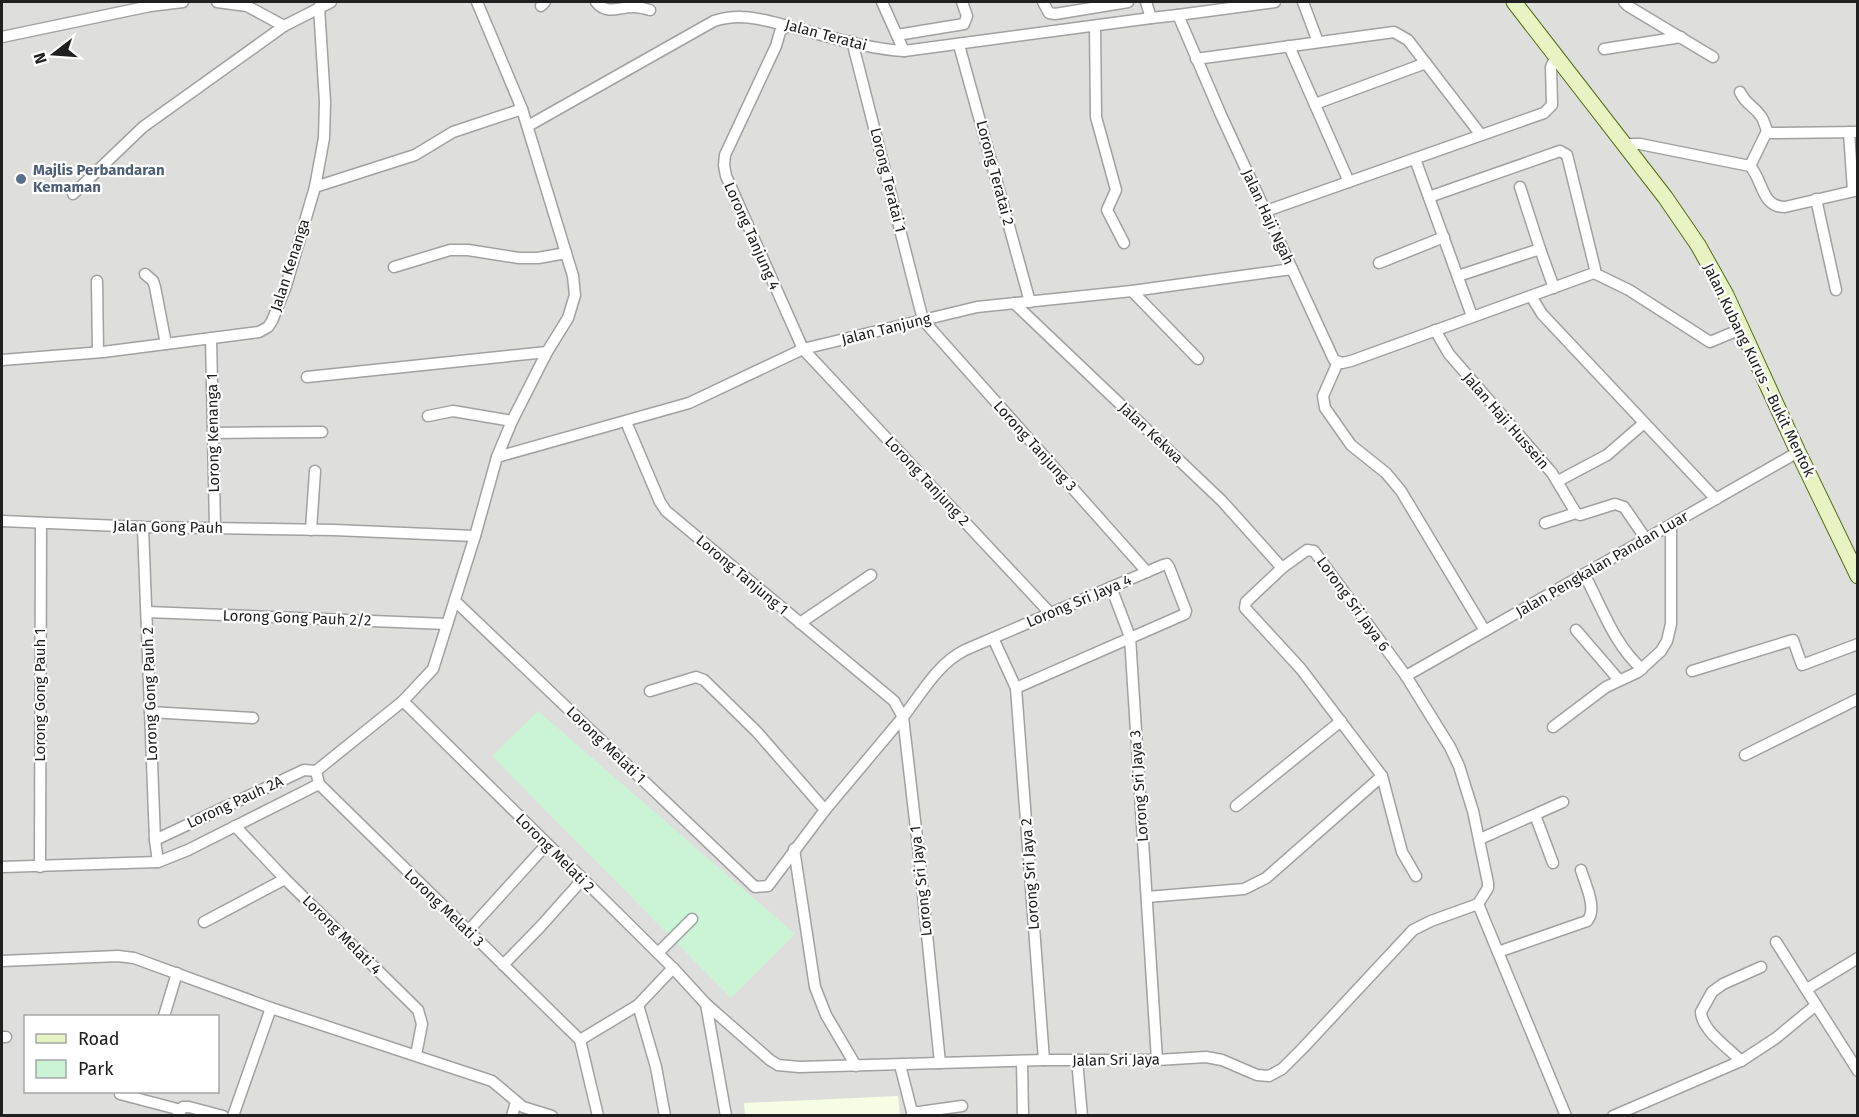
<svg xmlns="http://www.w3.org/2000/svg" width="1859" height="1117" viewBox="0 0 1859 1117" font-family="'Fira Sans',sans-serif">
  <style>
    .residential { fill: #dededd; fill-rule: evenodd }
    .education { fill: #f7fce5 }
    .park { fill: #cbf4d6 }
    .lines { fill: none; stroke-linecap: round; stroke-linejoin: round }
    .minor-casing { stroke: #a1a1a1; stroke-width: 13 }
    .secondary-casing { stroke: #526d12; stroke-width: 17 }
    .minor { stroke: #fff; stroke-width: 10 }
    .secondary { stroke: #e7f3c3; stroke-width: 15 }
    .service-dot { fill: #5c6f8a; stroke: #fff; stroke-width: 2 }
    .labels { text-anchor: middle; stroke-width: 4.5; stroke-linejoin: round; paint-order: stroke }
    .street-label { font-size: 15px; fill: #202020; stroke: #fff }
    .service-label { font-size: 15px; font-weight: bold; fill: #4e5e75; stroke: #fff; text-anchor: start }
  </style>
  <rect width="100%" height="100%" fill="#f0efe8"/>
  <!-- residential -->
  <path class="residential" d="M2 2H1857V1115L2 1116ZM26 1016H218V1092H26Z"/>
  <!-- education -->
  <polygon class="education" points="898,1096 900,1115 745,1115 744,1103"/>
  <!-- park -->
  <polygon class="park" points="538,711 795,934 731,998 492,756"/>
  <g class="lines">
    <!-- minor casing -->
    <g class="minor-casing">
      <g id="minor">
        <polyline points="217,2 247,6 284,26 331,2"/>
        <path d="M596 2C607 16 620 6 635 7 640 7 645 9 650 10"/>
        <polyline points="882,2 904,51"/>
        <polyline points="1043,2 1049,13 1055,14 1128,2"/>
        <polyline points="1146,2 1151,18 1178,15 1221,115 1334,360 1342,363 1351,361 1594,273 1595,269 1567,155 1560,151 1429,197"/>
        <polyline points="1303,2 1318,42"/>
        <polyline points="1624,2 1628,6 1713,57"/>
        <polyline points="541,6 545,2"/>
        <polyline points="1178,15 1275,2"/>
        <polyline points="787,25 780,32 776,46 725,155 724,165 726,176 803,349 1050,613"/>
        <polyline points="1095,26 1096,117 1116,190 1107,210 1124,243"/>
        <polyline points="897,35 964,24 967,16 962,2"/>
        <polyline points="2,37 150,6 183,2"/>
        <polyline points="852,41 923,320 1147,572"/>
        <polyline points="959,45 1030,302"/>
        <polyline points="1289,46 1349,182"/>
        <polyline points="1604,49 1681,37"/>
        <polyline points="1196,59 1394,32 1408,40 1481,135"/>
        <path d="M1740 92C1747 106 1753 105 1760 115 1765 120 1764 127 1769 133L1858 132"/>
        <polyline points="1315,104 1426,63"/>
        <path d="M528 126 714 21C742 12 764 20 791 27 828 36 866 49 904 51L1151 18"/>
        <polyline points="1849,132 1853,191"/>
        <path d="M1624 144H1640L1750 166C1763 180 1761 207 1785 207L1858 190"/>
        <polyline points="1415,159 1472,316"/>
        <polyline points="1750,166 1767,131"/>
        <polyline points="315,187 415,155 453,132 522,109"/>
        <polyline points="1520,187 1540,249"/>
        <polyline points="73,194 143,127 284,26"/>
        <polyline points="1816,199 1836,290"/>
        <polyline points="1266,211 1544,113 1552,105 1551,67 1556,56"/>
        <polyline points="1379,263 1444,237"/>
        <polyline points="394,267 450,250 468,250 519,258 538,258 566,253"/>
        <polyline points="1594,273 1629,290 1710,342 1741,329"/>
        <polyline points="145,274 153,281 155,287 166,344"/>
        <polyline points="1458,276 1540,249 1554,288"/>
        <polyline points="97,281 98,352"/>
        <polyline points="1132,291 1198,359"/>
        <polyline points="1531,296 1542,314 1716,499"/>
        <polyline points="1014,303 1222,501 1282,568"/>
        <polyline points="1435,330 1449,354 1552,473 1576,513"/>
        <polyline points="211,338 215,527"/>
        <polyline points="2,360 103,352 259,332 268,327 272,321 286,286 315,187 324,138 325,102 319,7"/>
        <polyline points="1338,362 1323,396 1325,408 1351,445 1386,473 1401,491 1485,631"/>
        <polyline points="307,377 547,352"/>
        <polyline points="428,416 453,411 512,421"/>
        <polyline points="626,422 660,502 666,511 894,701 903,717 919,855 940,1063"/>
        <polyline points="213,433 322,432"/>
        <polyline points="497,457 689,403 803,349 977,307 1132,291 1292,269"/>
        <polyline points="1558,481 1607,455 1644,423"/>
        <polyline points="2,521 143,527 334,530 475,536"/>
        <polyline points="1545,523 1576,513 1580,515 1615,504 1624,507 1646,539"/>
        <polyline points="143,527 155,840 158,862"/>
        <polyline points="311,530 315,471"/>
        <path d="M1584 574C1601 605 1614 645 1642 669"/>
        <polyline points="1111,587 1130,637 1157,1060"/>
        <polyline points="455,601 755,887 768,886 825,810 757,732 704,680 696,677 650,691"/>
        <polyline points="147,612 447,624"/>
        <polyline points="800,623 871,575"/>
        <polyline points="1576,630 1619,680"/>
        <polyline points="993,638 1016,688 1044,1060"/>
        <polyline points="1692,671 1793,640 1802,665 1858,644"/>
        <polyline points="1406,676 1798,452"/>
        <polyline points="403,701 673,968 706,1004 770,1060 778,1065 799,1067 1044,1060 1157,1060 1206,1057 1222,1060 1257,1075 1269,1076 1282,1069 1303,1048 1413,930 1431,921 1478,904"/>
        <polyline points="150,712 253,718"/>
        <polyline points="1553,727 1606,687 1638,672 1661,651 1667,641 1671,624 1671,525"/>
        <polyline points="1745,755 1858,699"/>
        <polyline points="316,771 403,701 433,669 475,536 497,457 512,421 547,352 568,318 575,295 573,276 522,109 477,2"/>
        <polyline points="316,771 319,784 580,1040"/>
        <polyline points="1236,806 1341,721"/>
        <path d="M825 810C851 779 877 748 903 717 922 693 937 664 965 650L1163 565 1167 564 1169 567 1186 611 1185 614 1016 688"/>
        <polyline points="1535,815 1553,863"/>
        <polyline points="235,826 285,879 418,1010 422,1024 416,1055"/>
        <polyline points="1480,839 1563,802"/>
        <polyline points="155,840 304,770 316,771"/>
        <polyline points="794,849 815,987 826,1015 856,1066"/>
        <polyline points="2,867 158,862 188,850 319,784"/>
        <polyline points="40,867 41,523"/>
        <polyline points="1416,876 1402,852 1382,776 1301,669 1245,608 1246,602 1282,568 1307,550 1314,551 1406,676 1450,747 1459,766 1473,811 1488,883 1488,888 1478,904"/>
        <polyline points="1147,897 1244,889 1266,878 1382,776"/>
        <polyline points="1478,904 1566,1116"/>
        <polyline points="204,922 285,879"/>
        <polyline points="468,931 547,844"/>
        <polyline points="1776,942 1858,1071"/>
        <path d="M1498 952 1587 921C1598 909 1585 884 1581 870"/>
        <polyline points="658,953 692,919"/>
        <polyline points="2,961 118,956 134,958 271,1008 492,1081 523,1107 552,1116"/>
        <polyline points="503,965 541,926 582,880"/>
        <polyline points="1807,989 1858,958"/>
        <polyline points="706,1004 726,1116"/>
        <polyline points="638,1005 656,1067 665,1116"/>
        <polyline points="164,1016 177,973"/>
        <polyline points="2,1037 6,1037"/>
        <polyline points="580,1040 638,1005 673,968"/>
        <polyline points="580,1040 598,1116"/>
        <polyline points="1077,1060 1082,1116"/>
        <polyline points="1022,1061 1023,1116"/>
        <path d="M1741 1061C1729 1048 1702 1031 1701 1012L1712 992 1723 984 1761 967"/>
        <polyline points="900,1065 913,1116"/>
        <polyline points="120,1094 181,1110"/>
        <polyline points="912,1113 962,1106"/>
        <polyline points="178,1115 183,1107 189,1107 223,1116"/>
        <polyline points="233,1116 271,1008"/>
        <polyline points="512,1116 516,1102"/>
        <polyline points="1613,1116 1741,1061 1776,1038 1816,1005"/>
      </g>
    </g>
    <!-- secondary casing -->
    <g class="secondary-casing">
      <polyline id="secondary" points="1514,2 1665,197 1698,245 1726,295 1798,452 1858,576"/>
    </g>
    <!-- minor -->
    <use href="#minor" class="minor"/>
    <!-- secondary -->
    <use href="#secondary" class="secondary"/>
  </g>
  <!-- markers -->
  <circle class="service-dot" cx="21" cy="179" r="6"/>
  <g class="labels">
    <!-- street labels -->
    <g class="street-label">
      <text transform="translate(826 35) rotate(15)" y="5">Jalan Teratai</text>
      <text transform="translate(995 173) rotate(75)" y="5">Lorong Teratai 2</text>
      <text transform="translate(888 180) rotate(76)" y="5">Lorong Teratai 1</text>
      <text transform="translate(1268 217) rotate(65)" y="5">Jalan Haji Ngah</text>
      <text transform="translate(752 236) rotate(66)" y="5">Lorong Tanjung 4</text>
      <text transform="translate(290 265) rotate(-72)" y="5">Jalan Kenanga</text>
      <text transform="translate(886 329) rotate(-14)" y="5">Jalan Tanjung</text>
      <text transform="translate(1759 370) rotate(64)" y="5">Jalan Kubang Kurus - Bukit Mentok</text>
      <text transform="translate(1506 421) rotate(49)" y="5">Jalan Haji Hussein</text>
      <text transform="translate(213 433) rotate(-91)" y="5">Lorong Kenanga 1</text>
      <text transform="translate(1151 433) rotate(43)" y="5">Jalan Kekwa</text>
      <text transform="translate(1035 446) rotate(48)" y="5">Lorong Tanjung 3</text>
      <text transform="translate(927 481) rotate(47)" y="5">Lorong Tanjung 2</text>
      <text transform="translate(168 527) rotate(1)" y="5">Jalan Gong Pauh</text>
      <text transform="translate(1602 564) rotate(-30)" y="5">Jalan Pengkalan Pandan Luar</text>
      <text transform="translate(742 575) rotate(40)" y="5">Lorong Tanjung 1</text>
      <text transform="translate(1079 601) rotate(-23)" y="5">Lorong Sri Jaya 4</text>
      <text transform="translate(1353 604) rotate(54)" y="5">Lorong Sri Jaya 6</text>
      <text transform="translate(297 618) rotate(2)" y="5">Lorong Gong Pauh 2/2</text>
      <text transform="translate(150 694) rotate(-92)" y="5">Lorong Gong Pauh 2</text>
      <text transform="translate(40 695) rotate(-90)" y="5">Lorong Gong Pauh 1</text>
      <text transform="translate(606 745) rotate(44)" y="5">Lorong Melati 1</text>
      <text transform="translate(1139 786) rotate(-94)" y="5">Lorong Sri Jaya 3</text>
      <text transform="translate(235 802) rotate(-25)" y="5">Lorong Pauh 2A</text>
      <text transform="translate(555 853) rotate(45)" y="5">Lorong Melati 2</text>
      <text transform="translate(1030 874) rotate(-94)" y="5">Lorong Sri Jaya 2</text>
      <text transform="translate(921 881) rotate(-96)" y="5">Lorong Sri Jaya 1</text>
      <text transform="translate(444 908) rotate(44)" y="5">Lorong Melati 3</text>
      <text transform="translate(342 935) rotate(45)" y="5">Lorong Melati 4</text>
      <text transform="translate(1116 1060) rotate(-1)" y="5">Jalan Sri Jaya</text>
    </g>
    <!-- service labels -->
    <g class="service-label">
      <text x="33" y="175">Majlis Perbandaran<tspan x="33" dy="17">Kemaman</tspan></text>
    </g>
  </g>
  <!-- border -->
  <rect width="1859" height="1117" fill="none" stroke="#202020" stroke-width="6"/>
  <!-- legend -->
  <rect x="24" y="1015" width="195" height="78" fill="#ffffff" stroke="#a6a6a6" stroke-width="1.5"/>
  <rect x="36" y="1034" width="30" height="9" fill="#e7f3c3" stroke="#a6a6a6" stroke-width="1.5"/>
  <text x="78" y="1045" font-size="18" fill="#202020">Road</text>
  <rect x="36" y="1060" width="30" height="18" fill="#cbf4d6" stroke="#a6a6a6" stroke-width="1.5"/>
  <text x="78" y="1075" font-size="18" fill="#202020">Park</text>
  <!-- north arrow -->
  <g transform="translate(54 54) rotate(253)" stroke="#ffffff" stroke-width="4.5" paint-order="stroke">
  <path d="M0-4.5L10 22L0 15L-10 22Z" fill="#202020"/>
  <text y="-9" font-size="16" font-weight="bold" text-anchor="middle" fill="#202020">N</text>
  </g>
</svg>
